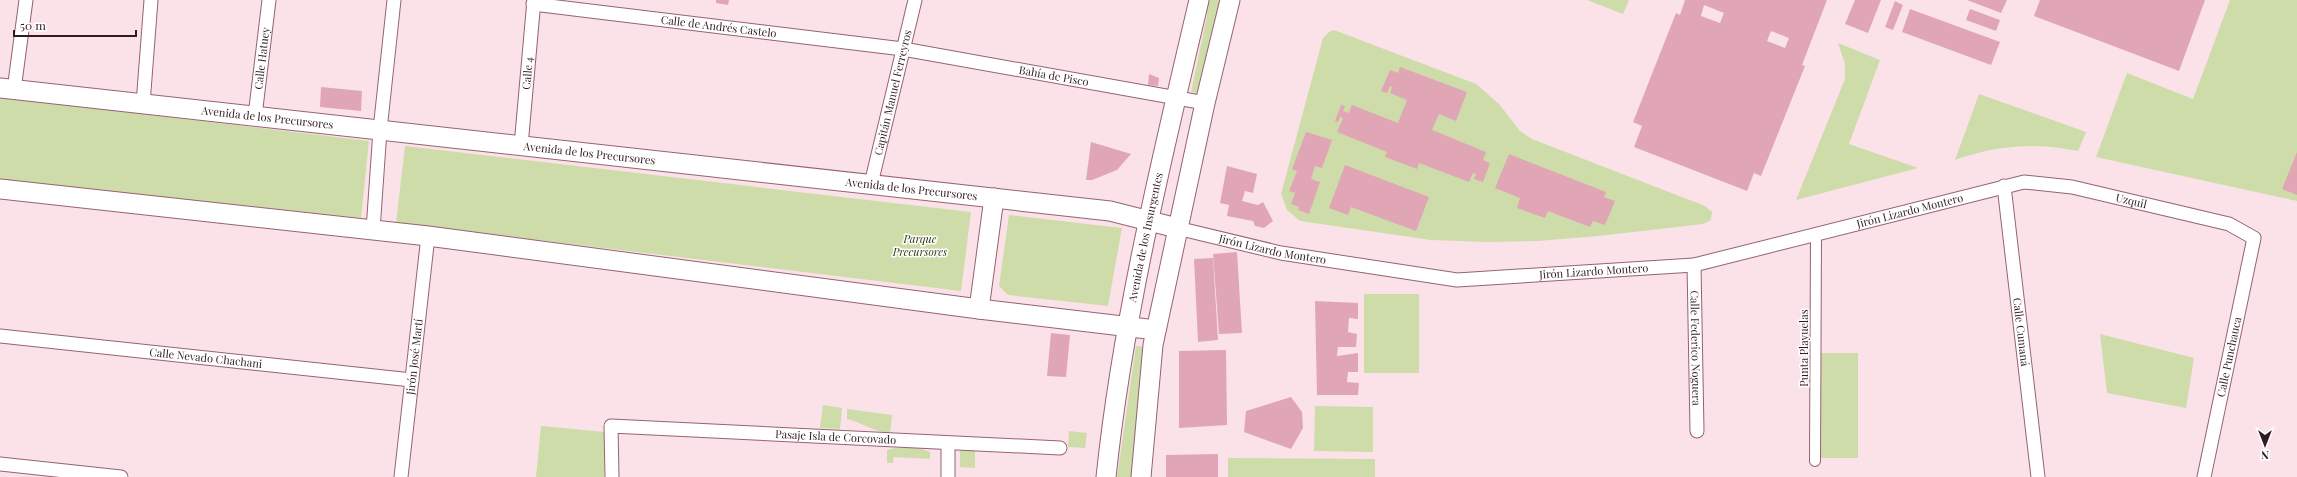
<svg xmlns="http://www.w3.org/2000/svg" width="2297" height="477" viewBox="0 0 2297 477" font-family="'Playfair Display',serif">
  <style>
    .green { fill: #cedca9 }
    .building { fill: #e0a6b6; fill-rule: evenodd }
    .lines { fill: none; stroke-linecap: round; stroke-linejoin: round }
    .pedestrian-casing { stroke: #966271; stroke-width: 12 }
    .minor-casing { stroke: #966271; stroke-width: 15 }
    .secondary-casing { stroke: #966271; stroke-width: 21 }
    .pedestrian { stroke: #fff; stroke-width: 10 }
    .minor { stroke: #fff; stroke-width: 13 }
    .secondary { stroke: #fff; stroke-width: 19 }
    .labels { text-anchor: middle; stroke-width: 3; stroke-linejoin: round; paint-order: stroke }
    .street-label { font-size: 11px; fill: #311b22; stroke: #fff }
    .park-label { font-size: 11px; font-style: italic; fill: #2f390a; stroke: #fff }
  </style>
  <rect width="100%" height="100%" fill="#fbe2e9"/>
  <!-- green -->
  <g class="green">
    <polygon points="1207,0 1222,0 1200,94 1191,92 1207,16"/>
    <polygon points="1587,0 1629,0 1623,14"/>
    <polygon points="2230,0 2297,0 2297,201 2096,157 2127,73 2193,99"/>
    <polygon points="1334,30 1476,84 1499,104 1520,131 1532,139 1705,206 1712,212 1711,220 1703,224 1598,236 1538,241 1486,242 1431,240 1300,221 1287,210 1281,194 1323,38 1329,32"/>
    <polygon points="1838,43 1880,60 1849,144 1918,168 1796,200 1845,79 1845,64"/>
    <path d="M1979 94 2086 132 2078 151C2035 142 1996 145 1955 160Z"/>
    <polygon points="0,97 369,141 361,218 0,180"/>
    <polygon points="405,146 971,212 961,291 396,223"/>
    <polygon points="1009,215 1122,228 1108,306 1008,295 999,286"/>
    <rect x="1364" y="294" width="55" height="79"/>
    <polygon points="2100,334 2194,358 2186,408 2107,393"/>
    <polygon points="1136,346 1146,347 1132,477 1117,477"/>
    <polygon points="1820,353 1858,353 1858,458 1819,458"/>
    <polygon points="823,405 842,408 840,429 820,428"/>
    <polygon points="1315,406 1373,407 1373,452 1314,451"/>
    <path d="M847 409 892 415 890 433C874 432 863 423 847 419Z"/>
    <polygon points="541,426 605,432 604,477 536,477"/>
    <polygon points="1069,431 1087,433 1085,448 1068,447"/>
    <polygon points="895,448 919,448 930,452 930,459 894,457 893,463 887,463 887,450"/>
    <polygon points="960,449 975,451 975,468 960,467"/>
    <polygon points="1228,458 1375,459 1375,477 1228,477"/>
  </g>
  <!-- building -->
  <g class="building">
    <polygon points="716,0 729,0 728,5 716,3"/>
    <path d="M1685 0H1827L1802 65 1805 66 1761 176 1754 173 1747 191 1634 147 1642 126 1633 122 1676 13 1680 15ZM1704 5 1724 13 1720 23 1701 16ZM1771 31 1789 38 1785 48 1767 41Z"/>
    <polygon points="1855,0 1881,0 1868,33 1845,24"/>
    <polygon points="1967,0 2007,0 2001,13"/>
    <polygon points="2040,0 2205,0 2179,71 2034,16"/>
    <polygon points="1895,1 1903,5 1893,30 1885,27"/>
    <polygon points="1910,9 2000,42 1991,65 1902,32"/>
    <polygon points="1970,9 2000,20 1996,31 1966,20"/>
    <polygon points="1400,67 1467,92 1456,121 1439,114 1432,130 1486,152 1483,160 1490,163 1483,182 1474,179 1476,174 1473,173 1469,182 1419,163 1417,169 1385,157 1387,152 1337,132 1343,118 1340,117 1338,122 1335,121 1341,105 1345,106 1343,111 1349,113 1352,105 1398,123 1407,100 1390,93 1392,87 1390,86 1387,93 1381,91 1390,70 1398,73"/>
    <polygon points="1149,74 1159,78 1158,86 1148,85"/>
    <polygon points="321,87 362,91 361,111 320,107"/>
    <polygon points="1306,132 1332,140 1322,168 1315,166 1311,179 1320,182 1309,214 1298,210 1299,207 1291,204 1295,193 1289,191 1297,171 1292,169"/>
    <polygon points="1091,142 1131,154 1117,170 1092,180 1086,180"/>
    <polygon points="2297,152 2297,195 2282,189"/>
    <polygon points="1509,154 1606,192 1604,197 1615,201 1605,225 1593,221 1590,227 1548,211 1545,218 1517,208 1520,198 1495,188"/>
    <polygon points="1345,165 1429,197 1416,231 1351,207 1348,215 1329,208"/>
    <polygon points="1227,166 1257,174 1253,193 1245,191 1242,201 1258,205 1263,202 1273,221 1264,228 1255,226 1253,221 1227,216 1229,205 1220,203"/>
    <polygon points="1237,252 1242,333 1219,334 1213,254"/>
    <polygon points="1213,258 1218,340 1198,342 1194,259"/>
    <polygon points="1315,301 1358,303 1358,319 1349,318 1348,332 1357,334 1356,347 1338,347 1337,356 1358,353 1358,372 1348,372 1347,382 1359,383 1358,395 1317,395"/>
    <polygon points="1051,333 1070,335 1066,377 1047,376"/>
    <polygon points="1226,350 1227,425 1179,428 1179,351"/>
    <polygon points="1291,397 1302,412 1303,428 1291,449 1244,432 1246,411"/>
    <polygon points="1218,454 1218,477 1166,477 1166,455"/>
  </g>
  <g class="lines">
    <!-- pedestrian casing -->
    <g class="pedestrian-casing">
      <polyline id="pedestrian" points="1815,461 1816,235"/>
    </g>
    <!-- minor casing -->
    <g class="minor-casing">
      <g id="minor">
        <path id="s1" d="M533 4 903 49 1205 103"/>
        <polyline points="14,90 26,0"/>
        <polyline points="143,104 151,0"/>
        <path id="s2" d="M255 116 269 0"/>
        <path id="s3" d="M521 146 534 0"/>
        <path id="s4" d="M871 184 915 0"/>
        <path id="s5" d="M2004 186 2038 477"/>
        <path id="s6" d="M1177 228 1281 253 1457 280 1694 265 2024 182 2072 187 2229 224 2254 238 2204 477"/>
        <polyline points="373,230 380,130 394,0"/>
        <path id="s7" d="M1694 265 1697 431"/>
        <path id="s8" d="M0 336 412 380"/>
        <polyline points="0,464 121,477"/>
        <path id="s9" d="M401 477 428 236"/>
        <path id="s10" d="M612 477 611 426 1060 448"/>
        <polyline points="948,477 948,444"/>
      </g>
    </g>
    <!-- secondary casing -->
    <g class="secondary-casing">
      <g id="secondary">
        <path id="s11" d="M0 88 1110 211 1177 228"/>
        <polyline points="0,189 428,236 979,309 1156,330"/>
        <polyline points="979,309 994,198"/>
        <path id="s12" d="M1106 477C1123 316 1162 158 1199 0"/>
        <polyline points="1141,477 1153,345 1205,103 1230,0"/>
      </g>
    </g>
    <!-- pedestrian -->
    <use href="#pedestrian" class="pedestrian"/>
    <!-- minor -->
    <use href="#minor" class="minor"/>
    <!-- secondary -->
    <use href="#secondary" class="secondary"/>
  </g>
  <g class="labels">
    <!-- street labels -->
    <g class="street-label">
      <text dy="4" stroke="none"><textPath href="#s1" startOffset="187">Calle de Andrés Castelo</textPath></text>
      <text dy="4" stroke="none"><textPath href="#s2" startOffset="58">Calle Hatuey</textPath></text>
      <text dy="4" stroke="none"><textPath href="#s3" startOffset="73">Calle 4</textPath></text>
      <text dy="4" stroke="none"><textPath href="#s1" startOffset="526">Bahía de Pisco</textPath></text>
      <text dy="4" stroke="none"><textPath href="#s4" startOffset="94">Capitán Manuel Ferreyros</textPath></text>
      <text dy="4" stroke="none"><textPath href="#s11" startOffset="269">Avenida de los Precursores</textPath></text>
      <text dy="4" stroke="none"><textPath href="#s11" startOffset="593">Avenida de los Precursores</textPath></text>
      <text dy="4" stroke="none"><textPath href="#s11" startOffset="917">Avenida de los Precursores</textPath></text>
      <text dy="4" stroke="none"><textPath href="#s6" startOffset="972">Uzquil</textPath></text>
      <text dy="4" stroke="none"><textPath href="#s6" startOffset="745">Jirón Lizardo Montero</textPath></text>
      <text dy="4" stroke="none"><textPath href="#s12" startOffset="243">Avenida de los Insurgentes</textPath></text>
      <text dy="4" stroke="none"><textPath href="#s6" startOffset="98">Jirón Lizardo Montero</textPath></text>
      <text dy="4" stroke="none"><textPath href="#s6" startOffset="422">Jirón Lizardo Montero</textPath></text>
      <text dy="4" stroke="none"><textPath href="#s5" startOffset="147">Calle Cumaná</textPath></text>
      <text dy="4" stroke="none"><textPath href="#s7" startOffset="83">Calle Federico Noguera</textPath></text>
      <text transform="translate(1804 348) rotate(-90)" y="4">Punta Playuelas</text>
      <text dy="4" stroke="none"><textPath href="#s9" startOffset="121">Jirón José Martí</textPath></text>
      <text transform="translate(2229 357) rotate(-78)" y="4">Calle Punchauca</text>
      <text dy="4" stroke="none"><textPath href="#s8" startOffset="207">Calle Nevado Chachani</textPath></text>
      <text dy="4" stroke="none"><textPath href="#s10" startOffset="276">Pasaje Isla de Corcovado</textPath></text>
    </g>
    <!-- park labels -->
    <g class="park-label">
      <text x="920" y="243">Parque<tspan x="920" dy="13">Precursores</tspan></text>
    </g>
  </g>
  <!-- north arrow -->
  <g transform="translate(2265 445) rotate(180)" stroke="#ffffff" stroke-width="3" paint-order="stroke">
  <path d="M0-3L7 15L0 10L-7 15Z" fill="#311b22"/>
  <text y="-6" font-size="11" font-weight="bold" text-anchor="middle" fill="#311b22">N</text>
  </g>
  <!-- scale -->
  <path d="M14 30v6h122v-6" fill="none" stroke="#311b22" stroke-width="2"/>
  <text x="20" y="30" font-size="12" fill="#311b22" stroke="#ffffff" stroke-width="3" paint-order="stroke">50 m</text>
</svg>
